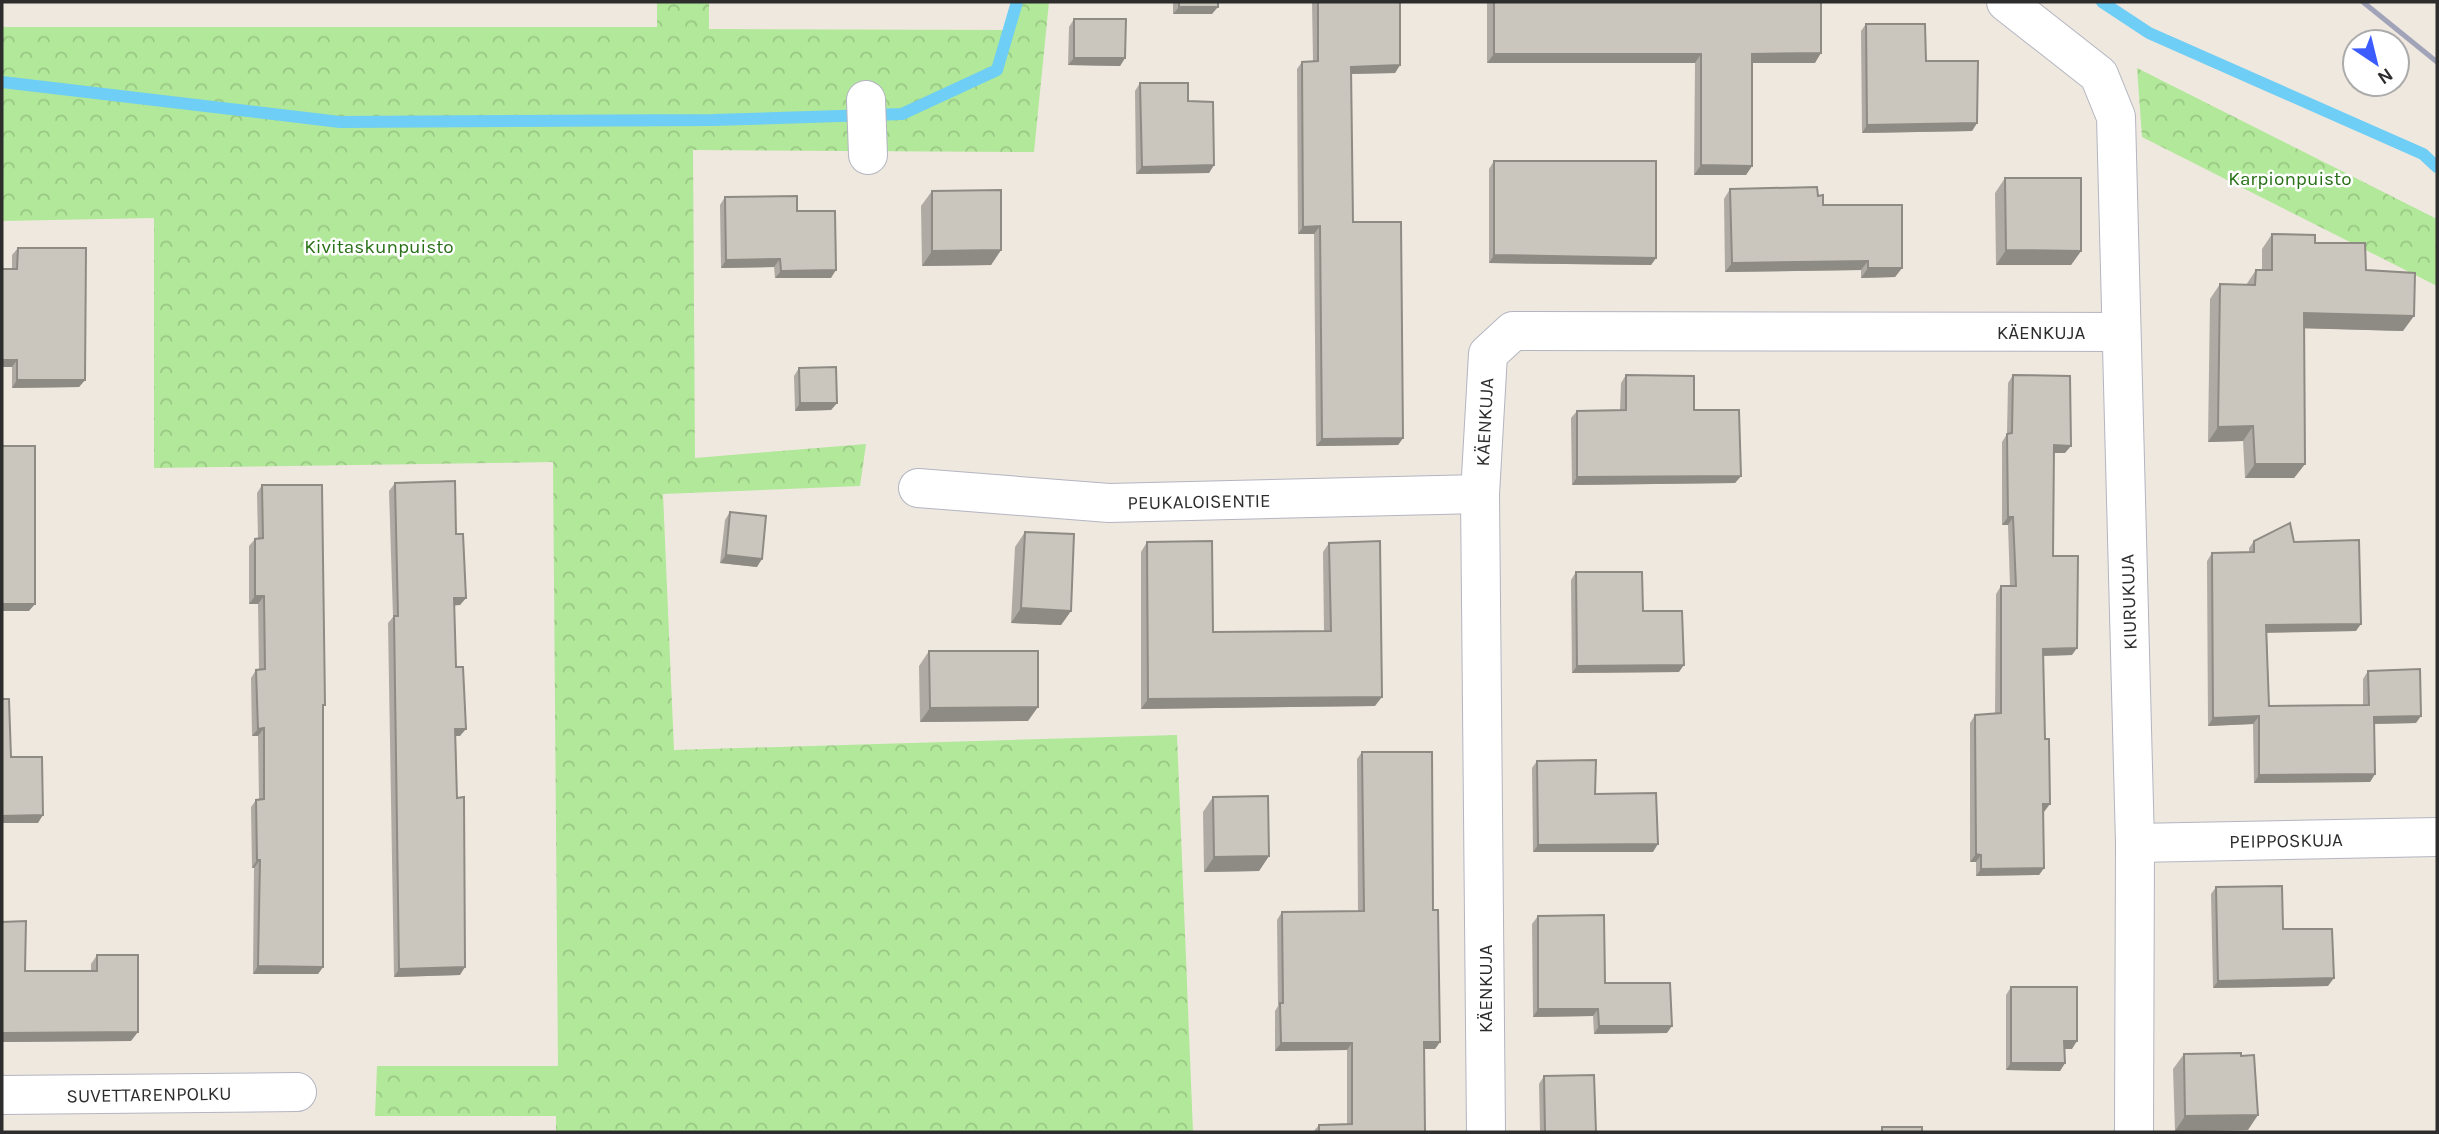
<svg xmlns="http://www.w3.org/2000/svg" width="2439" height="1134" viewBox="0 0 2439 1134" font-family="Karla,sans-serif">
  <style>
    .park { fill: url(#park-crowns) }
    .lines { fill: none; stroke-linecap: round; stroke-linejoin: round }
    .stream { stroke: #6ecef5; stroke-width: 12 }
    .minor-casing { stroke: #b3b5c1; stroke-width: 40 }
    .minor { stroke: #fff; stroke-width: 38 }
    .rail { stroke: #a1a4b8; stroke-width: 5 }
    .wall { fill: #afaaa3 }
    .shaded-wall { fill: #8e8b84 }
    .building { fill: #cbc6bd; stroke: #8e8b84; stroke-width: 2 }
    .labels { text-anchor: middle; stroke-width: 5; stroke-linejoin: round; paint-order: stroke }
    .park-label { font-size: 19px; fill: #287017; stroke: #fff }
    .street-label { font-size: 19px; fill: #2d2d2d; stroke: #fff }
  </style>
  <defs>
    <pattern id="park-crowns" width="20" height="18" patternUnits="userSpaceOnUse" patternTransform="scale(1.75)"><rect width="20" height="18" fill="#b2e899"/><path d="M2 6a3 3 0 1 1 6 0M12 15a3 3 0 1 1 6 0" fill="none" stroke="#99c784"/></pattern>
  </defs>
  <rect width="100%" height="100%" fill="#efe8df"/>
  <!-- park -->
  <g class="park">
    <polygon points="657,2 709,2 709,29 1008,30 1011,2 1049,2 1034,152 693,150 695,458 866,444 860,486 663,494 674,750 1177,735 1193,1132 556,1132 556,1116 375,1116 377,1066 558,1066 553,462 154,468 154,218 2,221 2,27 657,27"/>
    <polygon points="2137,68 2437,219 2437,286 2142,137"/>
  </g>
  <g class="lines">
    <!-- stream -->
    <g class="stream">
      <polyline points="2102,2 2149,33 2423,154 2437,167"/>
      <polyline points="2,82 340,122 713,120 902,114 997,70 1017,2"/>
    </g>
    <!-- minor casing -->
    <g class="minor-casing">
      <g id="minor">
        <polyline points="2006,2 2099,75 2116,117 2135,843 2134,1132"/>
        <polyline points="866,100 868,155"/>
        <polyline points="918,488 1109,503 1480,494"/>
        <polyline points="2135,843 2437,837"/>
        <polyline points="2,1095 297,1092"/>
        <polyline points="1486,1132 1480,494 1488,354 1513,331 2121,332"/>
      </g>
    </g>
    <!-- minor -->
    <use href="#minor" class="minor"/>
    <!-- rail -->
    <polyline class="rail" points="2363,2 2437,62"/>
  </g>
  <!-- wall -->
  <g class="wall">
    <polygon points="1173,2 1218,2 1212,14 1173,14"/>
    <polygon points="1312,2 1400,2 1400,65 1395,73 1351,74 1353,222 1403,438 1398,445 1316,446 1314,234 1298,234 1297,69 1302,62 1313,61"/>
    <polygon points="1487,2 1821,2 1815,63 1752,63 1752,166 1746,175 1694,175 1695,63 1487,63"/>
    <polygon points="1074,19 1125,58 1120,66 1068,65 1069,27"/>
    <polygon points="1866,24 1926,61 1977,123 1972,131 1862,133 1861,31"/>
    <polygon points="1140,83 1188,101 1214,165 1209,173 1136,174 1135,91"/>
    <polygon points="1494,161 1656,258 1651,265 1489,263 1489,169"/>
    <polygon points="2005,178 2081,251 2071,265 1996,265 1995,193"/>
    <polygon points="1730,189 1818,196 1823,205 1902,268 1895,277 1861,278 1861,270 1725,272 1724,199"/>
    <polygon points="932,191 1001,250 991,265 922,266 921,206"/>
    <polygon points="725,197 797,211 831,278 775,278 774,267 721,268 720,205"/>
    <polygon points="2272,234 2315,243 2366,270 2403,331 2304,328 2305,464 2294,478 2245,478 2243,441 2208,442 2210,299 2220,284 2246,285 2256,270 2262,270 2262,249"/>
    <polygon points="18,248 85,380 79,387 12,388 12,367 2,367 2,269 12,269 12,255"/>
    <polygon points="799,368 837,403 831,410 795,411 794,376"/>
    <polygon points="1626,375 1694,410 1741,476 1735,483 1572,485 1571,418 1577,411 1620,410 1621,383"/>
    <polygon points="2013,375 2065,453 2054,453 2053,556 2072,655 2043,656 2044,868 2039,875 1976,876 1976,862 1970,862 1970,723 1975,715 1995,714 1996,594 2001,586 2010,586 2008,525 2002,525 2002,442 2007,434 2008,383"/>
    <polygon points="395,483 456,534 466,598 460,605 454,605 456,667 460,736 456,736 460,975 394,977 388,623 393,617 389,491"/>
    <polygon points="262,485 323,708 323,967 318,974 253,974 254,868 252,868 251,807 256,800 259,799 258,736 252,736 251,678 256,670 259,670 258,604 249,604 249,546 255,539 258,538 257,493"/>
    <polygon points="730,512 757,567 720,563 725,520"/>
    <polygon points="1025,532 1071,611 1061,625 1011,623 1015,547"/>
    <polygon points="2254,541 2294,542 2356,631 2267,632 2269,706 2363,705 2363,679 2368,671 2416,723 2374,724 2375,774 2370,782 2254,783 2253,724 2208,726 2207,561 2212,553 2249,552 2249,548"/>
    <polygon points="1147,542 1213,632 1324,631 1323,552 1329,543 1375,706 1141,709 1141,552"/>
    <polygon points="1576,572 1643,611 1679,672 1572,673 1571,580"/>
    <polygon points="929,651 1028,721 920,722 919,666"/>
    <polygon points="1362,752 1433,910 1440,1042 1435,1049 1424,1049 1425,1132 1313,1132 1319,1125 1347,1124 1347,1050 1275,1051 1275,1011 1278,1006 1277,920 1282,912 1358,911 1357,759"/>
    <polygon points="1537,761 1595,794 1653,852 1533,852 1532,768"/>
    <polygon points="1213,797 1269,856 1259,871 1204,872 1203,812"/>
    <polygon points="2216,887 2283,929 2328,986 2213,988 2211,894"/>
    <polygon points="1538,916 1605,983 1667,1033 1594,1034 1593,1016 1533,1017 1532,924"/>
    <polygon points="2,922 25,971 91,971 91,964 97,955 131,1041 2,1042"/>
    <polygon points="2011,987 2072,1049 2065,1049 2065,1063 2060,1071 2006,1070 2006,995"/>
    <polygon points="2184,1054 2241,1056 2248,1130 2175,1131 2173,1069"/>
    <polygon points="1544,1076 1596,1132 1540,1132 1539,1084"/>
  </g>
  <!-- shaded-wall -->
  <g class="shaded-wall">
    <polygon points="1179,7 1218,7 1212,14 1173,14"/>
    <polygon points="1821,53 1815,63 1746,63 1752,54"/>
    <polygon points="1494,54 1701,54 1695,63 1487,63"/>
    <polygon points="1074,58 1125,58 1120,66 1068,65"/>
    <polygon points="1400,65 1395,73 1346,74 1351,67"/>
    <polygon points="1977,123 1972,131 1862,133 1867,125"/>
    <polygon points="1214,165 1209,173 1136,174 1142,167"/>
    <polygon points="1701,165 1752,166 1746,175 1694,175"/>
    <polygon points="1320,226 1314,234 1298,234 1303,227"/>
    <polygon points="1001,250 991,265 922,266 932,251"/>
    <polygon points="2006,250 2081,251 2071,265 1996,265"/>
    <polygon points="1494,255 1656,258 1651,265 1489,263"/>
    <polygon points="780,259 774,267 721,268 726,260"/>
    <polygon points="1868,261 1861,270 1725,272 1732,263"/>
    <polygon points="1868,268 1902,268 1895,277 1861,278"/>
    <polygon points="836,270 831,278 775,278 781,271"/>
    <polygon points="2304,313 2414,316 2403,331 2293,328"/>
    <polygon points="2,360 17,360 12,367 2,367"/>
    <polygon points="17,380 85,380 79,387 12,388"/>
    <polygon points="800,403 837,403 831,410 795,411"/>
    <polygon points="2253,426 2243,441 2208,442 2218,427"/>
    <polygon points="1403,438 1398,445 1316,446 1322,439"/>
    <polygon points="2054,445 2071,446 2065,453 2048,453"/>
    <polygon points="2255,464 2305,464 2294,478 2245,478"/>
    <polygon points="1741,476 1735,483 1572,485 1577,477"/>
    <polygon points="2008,517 2013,517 2008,525 2002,525"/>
    <polygon points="726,555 762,559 757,567 720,563"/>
    <polygon points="255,596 264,596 258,604 249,604"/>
    <polygon points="454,598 466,598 460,605 449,606"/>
    <polygon points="2,604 35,604 29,611 2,611"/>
    <polygon points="1021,608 1071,611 1061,625 1011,623"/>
    <polygon points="2361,624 2356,631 2261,633 2266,625"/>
    <polygon points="2077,648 2072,655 2037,656 2043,649"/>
    <polygon points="1684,665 1679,672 1572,673 1577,666"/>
    <polygon points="1382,697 1375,706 1141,709 1148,699"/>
    <polygon points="1038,707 1028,721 920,722 930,708"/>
    <polygon points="2259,716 2253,724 2208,726 2213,718"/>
    <polygon points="2421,716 2416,723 2369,724 2374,717"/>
    <polygon points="264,728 258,736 252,736 258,729"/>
    <polygon points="455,729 466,729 460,736 450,736"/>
    <polygon points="2375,774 2370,782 2254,783 2259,775"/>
    <polygon points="2043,804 2050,804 2044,812 2038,812"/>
    <polygon points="43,815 38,823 2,823 2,816"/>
    <polygon points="1658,844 1653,852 1533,852 1538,845"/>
    <polygon points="1976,854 1981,855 1976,862 1970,862"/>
    <polygon points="1269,856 1259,871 1204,872 1214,857"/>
    <polygon points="257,860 260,860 254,868 252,868"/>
    <polygon points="2044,868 2039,875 1976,876 1981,869"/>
    <polygon points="258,966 323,967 318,974 253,974"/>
    <polygon points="465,967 460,975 394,977 399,969"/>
    <polygon points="2334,978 2328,986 2213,988 2218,981"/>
    <polygon points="1538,1009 1598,1009 1593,1016 1533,1017"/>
    <polygon points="1599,1026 1672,1026 1667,1033 1594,1034"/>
    <polygon points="138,1032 131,1041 2,1042 2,1033"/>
    <polygon points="2064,1041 2077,1041 2072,1049 2059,1049"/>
    <polygon points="1424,1042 1440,1042 1435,1049 1418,1049"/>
    <polygon points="1281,1043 1352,1043 1347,1050 1275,1051"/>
    <polygon points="2011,1063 2065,1063 2060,1071 2006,1070"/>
    <polygon points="2258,1115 2248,1130 2175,1131 2185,1116"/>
  </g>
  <!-- building -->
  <g class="building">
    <rect x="1179" y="2" width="39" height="5"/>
    <polygon points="1318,2 1400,2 1400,65 1351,67 1353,222 1401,222 1403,438 1322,439 1320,226 1303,227 1302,62 1318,61"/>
    <polygon points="1494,2 1821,2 1821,53 1752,54 1752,166 1701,165 1701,54 1494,54"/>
    <polygon points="1074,19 1126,19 1125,58 1074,58"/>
    <polygon points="1866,24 1925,24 1926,61 1978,61 1977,123 1867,125"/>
    <polygon points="1140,83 1188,83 1188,101 1213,102 1214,165 1142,167"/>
    <polygon points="1494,161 1656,161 1656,258 1494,255"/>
    <polygon points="2005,178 2081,178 2081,251 2006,250"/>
    <polygon points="1817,187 1818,196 1823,195 1823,205 1902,205 1902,268 1868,268 1868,261 1732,263 1730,189"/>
    <polygon points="1001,190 1001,250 932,251 932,191"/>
    <polygon points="797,196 797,211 835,211 836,270 781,271 780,259 726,260 725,197"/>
    <polygon points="2272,234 2315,235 2315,243 2365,243 2366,270 2415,273 2414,316 2304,313 2305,464 2255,464 2253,426 2218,427 2220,284 2255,285 2256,270 2272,270"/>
    <polygon points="18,248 86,248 85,380 17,380 17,360 2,360 2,269 17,269"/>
    <polygon points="836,367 837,403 800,403 799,368"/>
    <polygon points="1626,375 1694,376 1694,410 1739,410 1741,476 1577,477 1577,411 1626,410"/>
    <polygon points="2013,375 2070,376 2071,446 2054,445 2053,556 2078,556 2077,648 2043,649 2045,739 2049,739 2050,804 2043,804 2044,868 1981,869 1981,855 1976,854 1975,715 2001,713 2001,586 2016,586 2013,517 2008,517 2007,434 2012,433"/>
    <rect x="2" y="446" width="33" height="158"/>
    <polygon points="455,481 456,534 463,534 466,598 454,598 456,667 463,667 466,729 455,729 457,798 464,797 465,967 399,969 394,616 398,616 395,483"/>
    <polygon points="262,485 322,485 325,705 323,705 323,967 258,966 260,860 257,860 256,800 264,799 264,728 258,729 256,670 265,669 264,596 255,596 255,539 263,538"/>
    <polygon points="730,512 766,516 762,559 726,555"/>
    <polygon points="2290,523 2294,542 2359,540 2361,624 2266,625 2269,706 2369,705 2368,671 2420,669 2421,716 2374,717 2375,774 2259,775 2259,716 2213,718 2212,553 2254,552 2254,541"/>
    <polygon points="1025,532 1074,534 1071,611 1021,608"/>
    <polygon points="1212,541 1213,632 1331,631 1329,543 1380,541 1382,697 1148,699 1147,542"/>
    <polygon points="1576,572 1642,572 1643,611 1682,611 1684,665 1577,666"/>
    <polygon points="929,651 1038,651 1038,707 930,708"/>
    <polygon points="2,699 9,699 11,757 42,757 43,815 2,816"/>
    <polygon points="1362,752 1432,752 1433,910 1438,910 1440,1042 1424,1042 1425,1132 1319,1132 1319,1125 1352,1124 1352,1043 1281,1043 1280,1003 1283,1003 1282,912 1364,911"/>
    <polygon points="1596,760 1595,794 1656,793 1658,844 1538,845 1537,761"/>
    <polygon points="1268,796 1269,856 1214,857 1213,797"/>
    <polygon points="2282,886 2283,929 2332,929 2334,978 2218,981 2216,887"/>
    <polygon points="1604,915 1605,983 1670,983 1672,1026 1599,1026 1598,1009 1538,1009 1538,916"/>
    <polygon points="26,921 25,971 97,971 97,955 138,955 138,1032 2,1033 2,922"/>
    <polygon points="2011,987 2077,987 2077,1041 2064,1041 2065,1063 2011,1063"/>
    <polygon points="2241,1053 2241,1056 2254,1055 2258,1115 2185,1116 2184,1054"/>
    <polygon points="1594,1075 1596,1132 1545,1132 1544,1076"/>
    <rect x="1882" y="1127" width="40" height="5"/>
  </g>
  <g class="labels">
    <!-- park labels -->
    <g class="park-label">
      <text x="2290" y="185">Karpionpuisto</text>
      <text x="379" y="253">Kivitaskunpuisto</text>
    </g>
    <!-- street labels -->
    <g class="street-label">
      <text x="2041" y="339">KÄENKUJA</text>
      <text transform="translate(1484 422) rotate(-87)" y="7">KÄENKUJA</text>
      <text transform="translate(1199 501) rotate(-1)" y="7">PEUKALOISENTIE</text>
      <text transform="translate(2128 602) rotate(-92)" y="7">KIURUKUJA</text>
      <text transform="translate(2286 840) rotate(-1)" y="7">PEIPPOSKUJA</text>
      <text transform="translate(1485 989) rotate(-90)" y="7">KÄENKUJA</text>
      <text transform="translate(149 1094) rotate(-1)" y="7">SUVETTARENPOLKU</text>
    </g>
  </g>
  <!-- border -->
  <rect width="2439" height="1134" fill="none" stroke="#2d2d2d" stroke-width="7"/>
  <!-- north arrow -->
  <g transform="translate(2376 63) rotate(145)"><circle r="33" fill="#ffffff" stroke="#ababab" stroke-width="2"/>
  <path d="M0-5L12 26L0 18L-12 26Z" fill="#3c5cff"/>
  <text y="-10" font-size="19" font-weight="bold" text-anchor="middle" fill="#2d2d2d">N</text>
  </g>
</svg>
